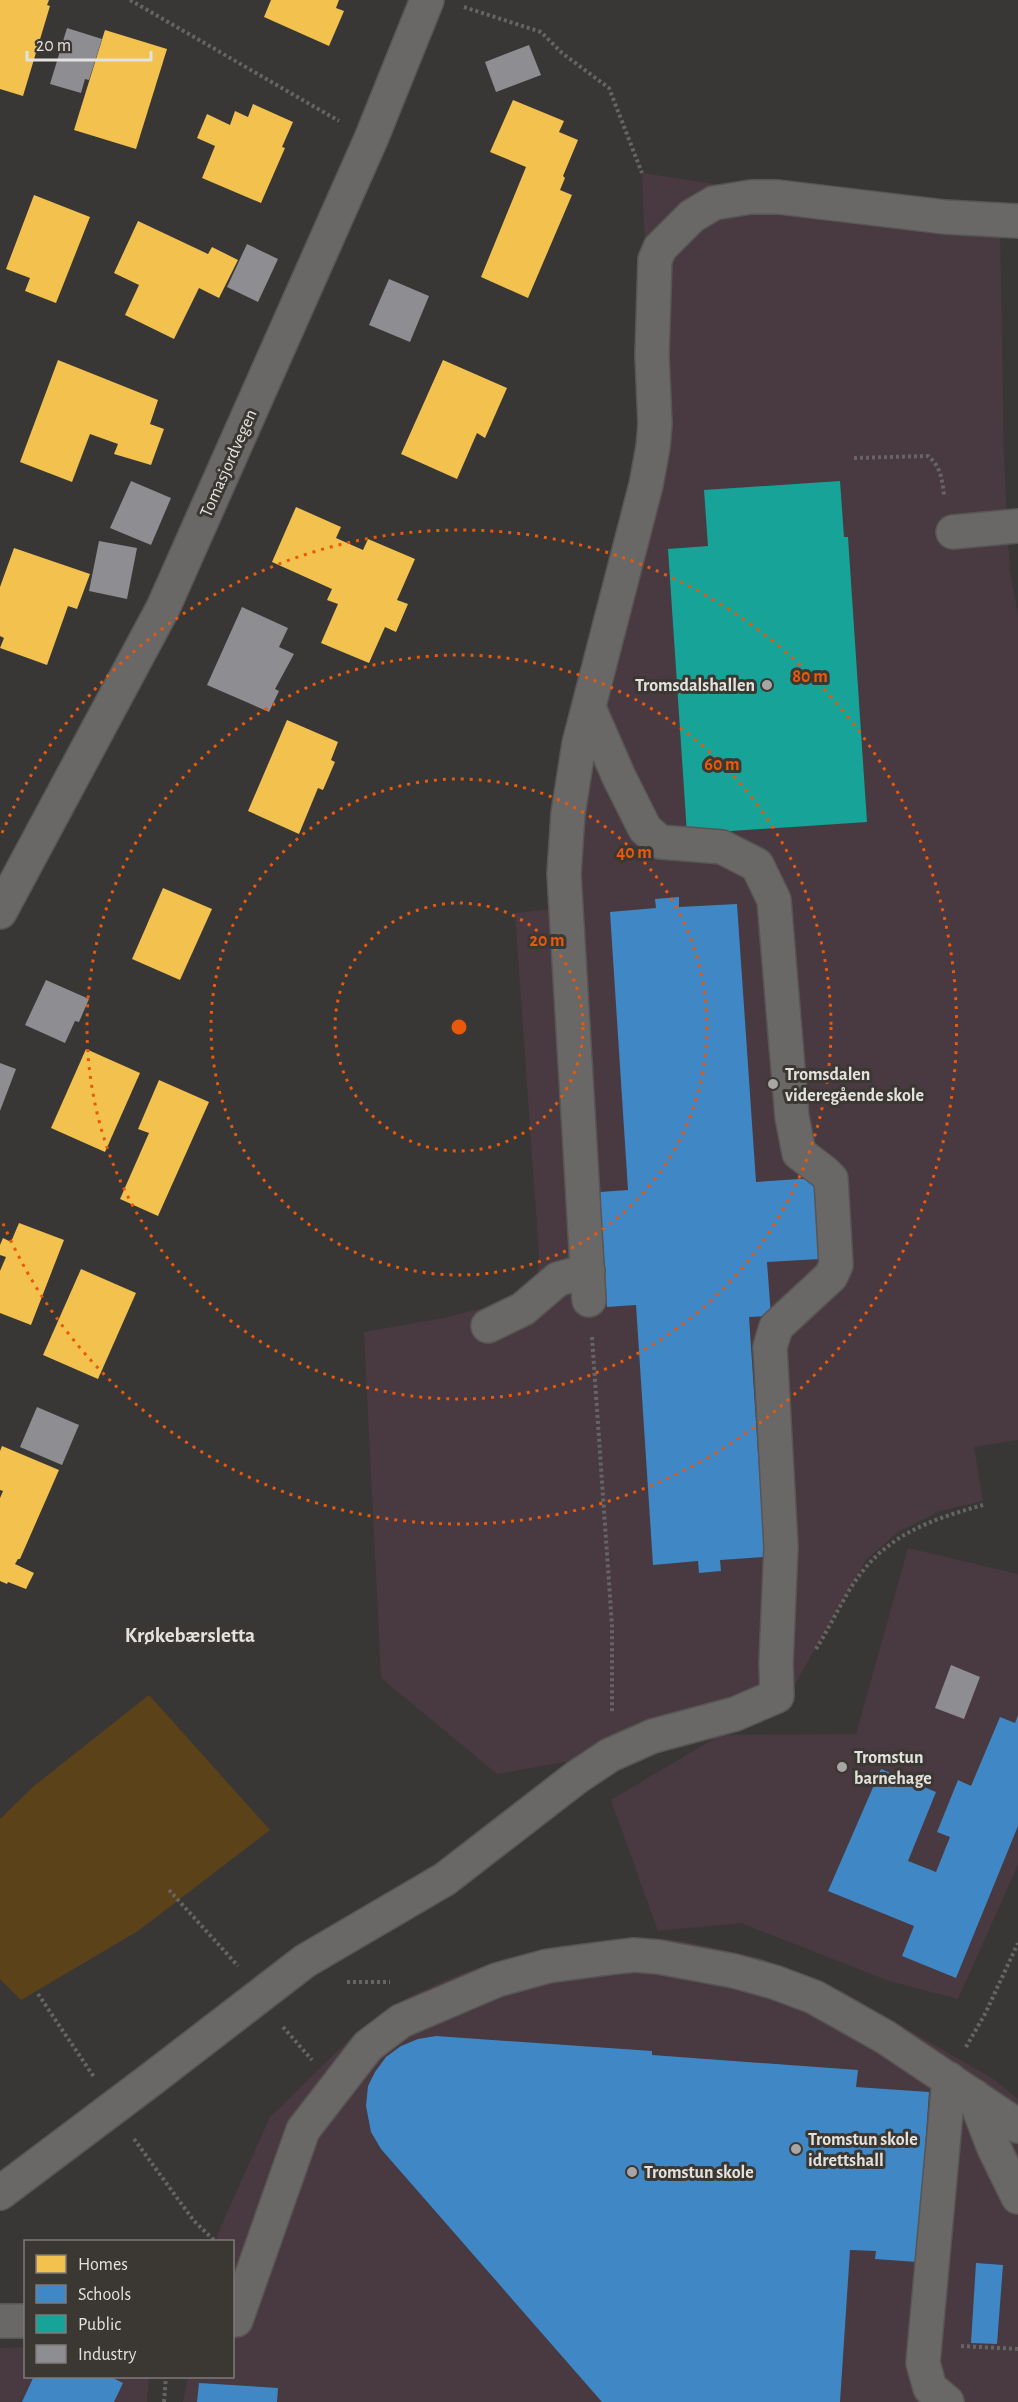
<svg xmlns="http://www.w3.org/2000/svg" width="1018" height="2402" viewBox="0 0 1018 2402" font-family="'Alegreya Sans',sans-serif">
  <style>
    .education { fill: #493941 }
    .green { fill: #5c4219 }
    .homes { fill: #f2c14e }
    .schools { fill: #3f88c5 }
    .public { fill: #17a398 }
    .industry { fill: #8d8d92 }
    .lines { fill: none; stroke-linecap: round; stroke-linejoin: round }
    .minor-casing { stroke: #575654; stroke-width: 36 }
    .path { stroke: #666564; stroke-width: 4; stroke-dasharray: 3 3; stroke-linecap: butt }
    .minor { stroke: #696866; stroke-width: 33 }
    .ring { fill: none; stroke: #e8590c; stroke-width: 3; stroke-dasharray: 3 6 }
    .poi-dot { fill: #a8a6a4; stroke: #3b3733; stroke-width: 2 }
    .labels { text-anchor: middle; stroke-width: 6; stroke-linejoin: round; paint-order: stroke }
    .street-label { font-size: 18px; fill: #e4e2df; stroke: #3b3733 }
    .poi-label { font-size: 18px; font-weight: bold; fill: #e4e2df; stroke: #3b3733; text-anchor: start }
    .quarter-label { font-size: 21px; font-weight: bold; fill: #e4e2df; stroke: #3b3733 }
    .centre { fill: #e8590c; stroke: #3b3733; stroke-width: 3 }
    .ring-label { font-size: 18px; text-anchor: middle; font-weight: bold; fill: #e8590c; stroke: #3b3733; stroke-width: 6; stroke-linejoin: round; paint-order: stroke }
  </style>
  <rect width="100%" height="100%" fill="#393735"/>
  <!-- education -->
  <g class="education">
    <polygon points="642,173 1000,227 1004,460 1010,572 1018,614 1018,1440 974,1447 983,1501 940,1511 898,1532 866,1560 784,1703 615,1753 497,1774 381,1678 364,1332 443,1318 499,1304 537,1279 539,1256 515,913 560,908 640,512 648,321"/>
    <polygon points="908,1548 1018,1574 1018,1865 958,1999 889,1981 741,1923 658,1931 611,1800 720,1735 856,1734"/>
    <polygon points="636,1937 683,1941 760,1958 842,1991 993,2079 1018,2099 1018,2402 183,2402 188,2377 232,2376 232,2242 216,2241 221,2226 270,2117 352,2037 409,1997 450,1978 497,1961 559,1946"/>
    <polygon points="25,2347 26,2376 149,2377 147,2402 0,2402 0,2348"/>
  </g>
  <!-- green -->
  <polygon class="green" points="149,1695 270,1830 138,1931 21,2000 0,1979 0,1819 34,1786"/>
  <!-- homes -->
  <g class="homes">
    <polygon points="0,0 49,0 47,5 50,6 23,96 0,89"/>
    <polygon points="271,0 339,0 336,8 344,11 329,46 264,17"/>
    <polygon points="105,30 167,49 136,149 74,130"/>
    <polygon points="513,100 564,121 559,132 578,140 563,176 565,178 560,190 572,195 528,298 481,277 526,167 490,152"/>
    <polygon points="253,104 293,122 282,147 285,148 261,203 202,178 215,146 197,138 207,114 230,125 235,111 248,117"/>
    <polygon points="34,195 90,217 56,303 25,291 30,278 6,269"/>
    <polygon points="138,221 208,254 212,247 238,260 219,298 199,288 174,339 125,315 139,285 114,273"/>
    <polygon points="58,360 158,400 150,424 164,429 151,465 114,454 118,444 90,434 72,482 20,462"/>
    <polygon points="443,360 507,388 485,438 477,433 457,479 401,454"/>
    <polygon points="296,507 341,527 336,538 363,550 368,539 415,559 397,600 408,604 396,632 385,627 369,663 321,643 338,604 327,600 332,589 272,562"/>
    <polygon points="14,548 90,574 77,609 68,606 47,665 0,648 4,638 0,636 0,587"/>
    <polygon points="287,720 338,742 331,760 335,762 323,790 318,788 299,834 248,811"/>
    <polygon points="163,888 212,909 180,980 132,959"/>
    <polygon points="86,1049 140,1073 105,1152 51,1128"/>
    <polygon points="159,1080 209,1102 158,1216 120,1199 149,1133 138,1129"/>
    <polygon points="19,1223 64,1240 31,1325 0,1313 0,1271 6,1257 0,1255 0,1245 3,1238 11,1242"/>
    <polygon points="81,1269 136,1293 98,1379 43,1355"/>
    <polygon points="2,1446 59,1470 20,1559 18,1559 15,1564 34,1573 26,1589 8,1582 7,1584 0,1581 0,1498 3,1491 0,1490 0,1451"/>
  </g>
  <!-- schools -->
  <g class="schools">
    <polygon points="679,897 679,907 737,904 756,1182 815,1178 820,1259 767,1262 771,1316 749,1317 765,1557 720,1560 721,1571 699,1573 698,1561 653,1565 636,1305 607,1307 600,1192 628,1190 610,912 656,908 655,899"/>
    <polygon points="1018,1715 1018,1826 956,1978 902,1956 914,1926 828,1891 881,1769 936,1792 908,1861 936,1872 950,1837 937,1832 958,1780 971,1786 1000,1717 1015,1723"/>
    <polygon points="436,2036 652,2051 652,2055 858,2070 856,2087 929,2092 917,2262 875,2259 876,2251 850,2250 840,2402 602,2402 381,2149 371,2132 366,2106 368,2086 375,2072 386,2057 401,2046 418,2039"/>
    <polygon points="976,2263 1003,2265 997,2344 971,2343"/>
    <polygon points="34,2376 109,2376 123,2383 114,2402 22,2402"/>
    <polygon points="199,2383 278,2388 277,2402 197,2402"/>
  </g>
  <!-- public -->
  <polygon class="public" points="840,481 844,537 848,537 867,822 687,834 668,549 708,546 704,490"/>
  <!-- industry -->
  <g class="industry">
    <polygon points="67,28 102,39 89,80 85,79 81,93 50,84"/>
    <polygon points="529,45 541,75 496,92 485,62"/>
    <polygon points="247,244 278,259 258,302 227,287"/>
    <polygon points="389,279 429,296 410,342 369,325"/>
    <polygon points="131,481 171,498 151,545 110,528"/>
    <polygon points="99,541 137,548 127,599 89,591"/>
    <polygon points="242,607 288,628 279,647 294,654 275,689 279,691 269,712 207,685"/>
    <polygon points="46,980 89,999 79,1022 75,1021 65,1043 25,1025"/>
    <polygon points="0,1063 16,1069 0,1111"/>
    <polygon points="37,1407 79,1425 62,1465 20,1447"/>
    <polygon points="951,1665 980,1677 964,1719 935,1708"/>
  </g>
  <g class="lines">
    <!-- minor casing -->
    <g class="minor-casing">
      <g id="minor">
        <polyline points="953,532 1018,526"/>
        <polyline points="0,912 163,608 371,139 427,0"/>
        <polyline points="589,1300 564,874 568,814 579,744 646,485 653,447 655,424 652,355 655,260 660,248 692,216 714,203 751,197 778,197 945,217 1018,221"/>
        <polyline points="488,1326 523,1309 558,1279 588,1271"/>
        <polyline points="974,2096 994,2148 1018,2197"/>
        <polyline points="0,2193 149,2081 305,1961 445,1879 577,1777 610,1755 653,1736 735,1714 777,1696 776,1663 781,1547 770,1347 776,1327 831,1276 836,1265 831,1179 824,1172 799,1153 792,1117 774,900 757,865 722,847 660,842 645,829 619,777 589,708"/>
        <polyline points="232,2320 236,2320 303,2130 368,2046 401,2021 497,1980 548,1966 608,1958 634,1955 659,1957 734,1971 774,1982 814,1997 885,2037 1018,2126"/>
        <polyline points="0,2321 26,2321"/>
        <polyline points="947,2402 930,2388 923,2363 949,2079"/>
      </g>
    </g>
    <!-- path -->
    <g class="path">
      <polyline points="130,0 339,121"/>
      <polyline points="464,7 541,32 562,53 609,88 642,173"/>
      <path d="M854 458 928 456C941 467 942 479 944 495"/>
      <polyline points="592,1337 612,1626 612,1713"/>
      <path d="M816 1649C828 1630 838 1609 850 1589 883 1536 926 1521 983 1505"/>
      <polyline points="169,1890 238,1966"/>
      <polyline points="347,1982 390,1982"/>
      <polyline points="38,1994 94,2077"/>
      <polyline points="283,2027 312,2060"/>
      <polyline points="966,2047 985,2014 1018,1943"/>
      <polyline points="134,2139 194,2221 216,2242"/>
      <polyline points="961,2346 1018,2349"/>
      <polyline points="164,2402 166,2376"/>
    </g>
    <!-- minor -->
    <use href="#minor" class="minor"/>
  </g>
  <!-- distance rings -->
  <g class="ring">
    <circle cx="459" cy="1027" r="124"/>
    <circle cx="459" cy="1027" r="248"/>
    <circle cx="459" cy="1027" r="372"/>
    <path d="M2 833A497 497 0 1 1 2 1221"/>
  </g>
  <!-- markers -->
  <g class="poi-dot">
    <circle cx="767" cy="685" r="6"/>
    <circle cx="773" cy="1084" r="6"/>
    <circle cx="842" cy="1767" r="6"/>
    <circle cx="796" cy="2149" r="6"/>
    <circle cx="632" cy="2172" r="6"/>
  </g>
  <g class="labels">
    <!-- street labels -->
    <g class="street-label">
      <text transform="translate(228 463) rotate(-66)" y="6">Tomasjordvegen</text>
    </g>
    <!-- poi labels -->
    <g class="poi-label">
      <text x="755" y="691" text-anchor="end">Tromsdalshallen</text>
      <text x="785" y="1080">Tromsdalen<tspan x="785" dy="21">videregående skole</tspan></text>
      <text x="854" y="1763">Tromstun<tspan x="854" dy="21">barnehage</tspan></text>
      <text x="808" y="2145">Tromstun skole<tspan x="808" dy="21">idrettshall</tspan></text>
      <text x="644" y="2178">Tromstun skole</text>
    </g>
    <!-- quarter labels -->
    <g class="quarter-label">
      <text x="190" y="1642">Krøkebærsletta</text>
    </g>
  </g>
  <circle cx="459" cy="1027" r="9" class="centre"/>
  <g class="ring-label">
    <text x="810" y="682">80 m</text>
    <text x="722" y="770">60 m</text>
    <text x="634" y="858">40 m</text>
    <text x="547" y="946">20 m</text>
  </g>
  <!-- legend -->
  <rect x="24" y="2240" width="210" height="138" fill="#3b3733" stroke="#7f7b78" stroke-width="1.5"/>
  <rect x="36" y="2255" width="30" height="18" fill="#f2c14e" stroke="#7f7b78" stroke-width="1.5"/>
  <text x="78" y="2270" font-size="18" fill="#e4e2df">Homes</text>
  <rect x="36" y="2285" width="30" height="18" fill="#3f88c5" stroke="#7f7b78" stroke-width="1.5"/>
  <text x="78" y="2300" font-size="18" fill="#e4e2df">Schools</text>
  <rect x="36" y="2315" width="30" height="18" fill="#17a398" stroke="#7f7b78" stroke-width="1.5"/>
  <text x="78" y="2330" font-size="18" fill="#e4e2df">Public</text>
  <rect x="36" y="2345" width="30" height="18" fill="#8d8d92" stroke="#7f7b78" stroke-width="1.5"/>
  <text x="78" y="2360" font-size="18" fill="#e4e2df">Industry</text>
  <!-- scale -->
  <path d="M27 51v9h124v-9" fill="none" stroke="#e4e2df" stroke-width="3"/>
  <text x="36" y="51" font-size="18" fill="#e4e2df" stroke="#3b3733" stroke-width="4.5" paint-order="stroke">20 m</text>
</svg>
